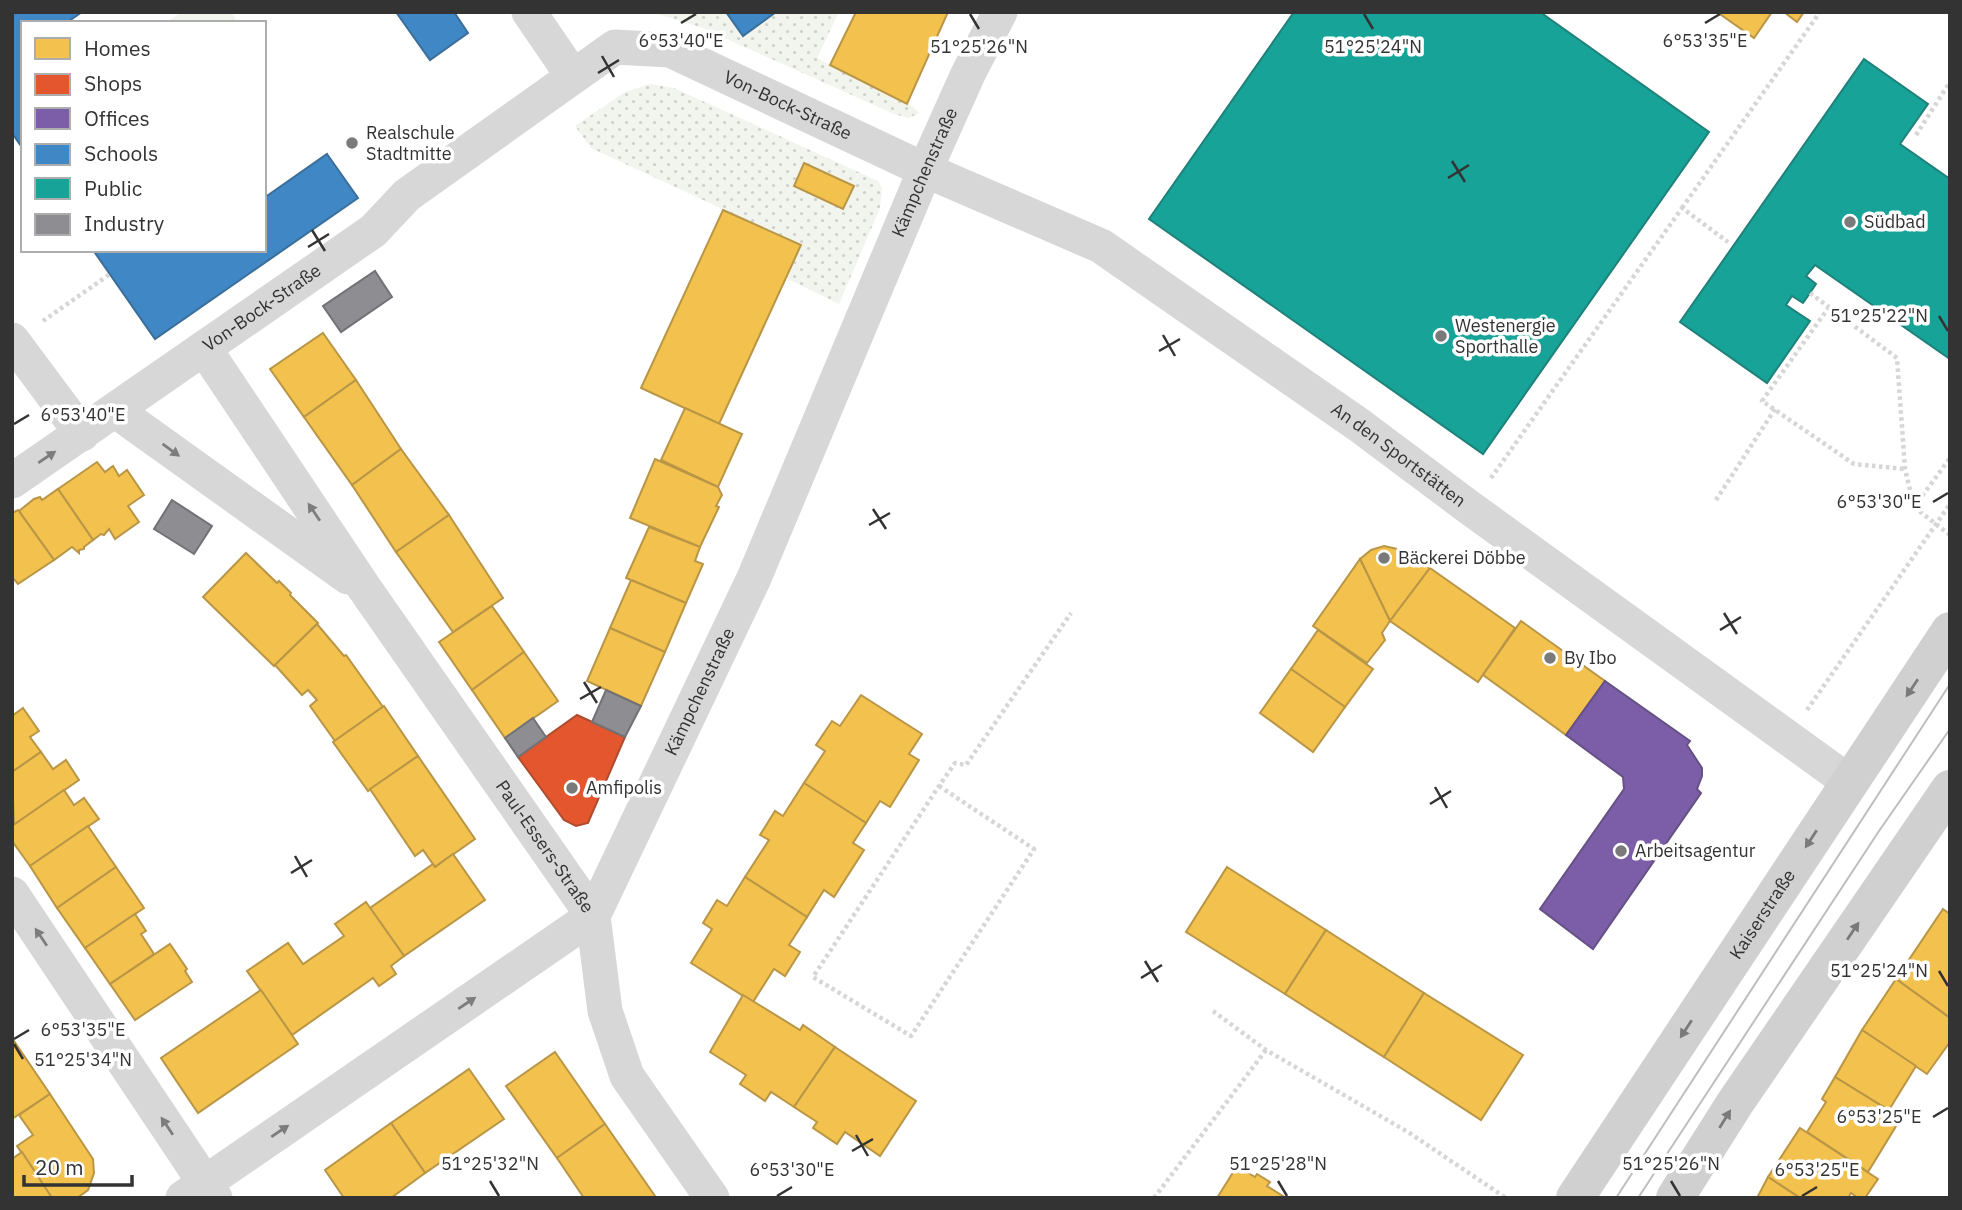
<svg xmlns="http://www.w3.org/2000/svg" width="1962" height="1210" viewBox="0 0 1962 1210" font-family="'IBM Plex Sans',sans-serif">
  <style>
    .grass { fill: url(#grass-dots) }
    .pitch { fill: #f1f5ed }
    .homes { fill: #f2c14e; stroke: #b99646; stroke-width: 2 }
    .shops { fill: #e4572e; stroke: #af4c30; stroke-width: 2 }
    .offices { fill: #7b5ea7; stroke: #655184; stroke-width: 2 }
    .schools { fill: #3f88c5; stroke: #3b6e99; stroke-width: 2 }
    .public { fill: #17a398; stroke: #1f817a; stroke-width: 2 }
    .industry { fill: #8d8d92; stroke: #727276; stroke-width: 2 }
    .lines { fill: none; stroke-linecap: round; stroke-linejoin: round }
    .path { stroke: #d6d6d6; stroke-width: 4.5; stroke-dasharray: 3.5 3.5; stroke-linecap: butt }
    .minor { stroke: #d7d7d7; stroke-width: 35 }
    .secondary { stroke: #d0d0d0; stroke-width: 38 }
    .tram { stroke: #bebebe; stroke-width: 2 }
    .oneway { fill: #7d7d7d }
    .oneway2 { fill: #7a7a7a }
    .ticks { fill: none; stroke: #333; stroke-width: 2.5 }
    .poi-dot { fill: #7a7a7a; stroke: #fff; stroke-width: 2.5 }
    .labels { text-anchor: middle; stroke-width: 7; stroke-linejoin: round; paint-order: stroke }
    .street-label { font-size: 18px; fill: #333; stroke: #fff }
    .poi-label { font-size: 18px; fill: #333; stroke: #fff; text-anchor: start }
    .ticks-label { font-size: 18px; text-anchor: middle; fill: #333; stroke: #fff; stroke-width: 7; stroke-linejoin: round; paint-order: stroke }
  </style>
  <defs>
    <pattern id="grass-dots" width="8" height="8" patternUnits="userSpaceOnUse" patternTransform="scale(1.75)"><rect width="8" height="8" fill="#f1f5ed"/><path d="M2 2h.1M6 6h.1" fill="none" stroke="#cfd2cc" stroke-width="1.8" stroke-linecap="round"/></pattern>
  </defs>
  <rect width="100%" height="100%" fill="#fff"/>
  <!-- grass -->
  <g class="grass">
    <polygon points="651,12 726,12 743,35 776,12 839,12 817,58 912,106 919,113 909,118 894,114 700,27"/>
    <polygon points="650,84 674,88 878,181 882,188 880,208 839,304 786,278 800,245 591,148 575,126 625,92"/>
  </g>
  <!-- pitch -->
  <polygon class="pitch" points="181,12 231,12 238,23 166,23"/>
  <!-- homes -->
  <g class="homes">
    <polygon points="856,12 948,12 907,104 830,65"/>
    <polygon points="1717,12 1772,12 1754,38"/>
    <polygon points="1784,12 1804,12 1797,22"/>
    <polygon points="804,163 854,186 843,209 794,186"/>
    <polygon points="723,210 801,245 719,424 641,388"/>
    <polygon points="323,333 356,380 304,417 270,369"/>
    <polygon points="356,380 401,449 352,485 304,417"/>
    <polygon points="685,408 742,434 718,487 661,460"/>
    <polygon points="401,449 449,515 396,552 352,485"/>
    <polygon points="655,459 718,487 722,495 716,506 719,507 700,547 630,518"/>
    <polygon points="97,462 105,472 113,466 119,476 127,470 144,495 128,506 139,522 115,539 109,529 104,535 101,534 93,540 58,489"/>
    <polygon points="58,489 93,540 84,547 84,549 79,550 79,553 72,547 54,560 19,511 34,499 40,497 42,500"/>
    <polygon points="18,510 54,560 18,584 12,577 12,513"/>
    <polygon points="449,515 503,598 453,632 396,552"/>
    <polygon points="649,527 700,547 695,561 703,564 686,603 626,578"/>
    <polygon points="1384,546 1406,551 1430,568 1390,621 1360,559 1371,550"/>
    <polygon points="246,553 277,583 279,581 291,593 290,595 318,623 274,666 203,597"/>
    <polygon points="1360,559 1390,621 1382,633 1385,640 1367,663 1313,626"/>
    <polygon points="1430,568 1515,628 1478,682 1390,621"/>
    <polygon points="631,580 686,603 665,652 610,628"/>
    <polygon points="492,606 524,652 472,690 439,642"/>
    <polygon points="1521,621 1605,681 1566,735 1483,675"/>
    <polygon points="317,624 344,656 346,655 383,707 335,741 310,706 317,700 308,690 302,695 275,665"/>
    <polygon points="610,628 665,652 641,706 587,681"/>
    <polygon points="1318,630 1373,669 1345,707 1291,669"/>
    <polygon points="524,652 558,701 505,738 472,690"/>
    <polygon points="1291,669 1345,707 1313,752 1260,713"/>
    <polygon points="861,695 922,734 909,754 919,760 890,807 880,801 866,823 804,783 825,751 816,745 832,721 840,726"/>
    <polygon points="384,706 418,756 368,791 333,742"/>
    <polygon points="23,708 39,731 30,737 41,752 12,772 12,716"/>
    <polygon points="41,752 53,769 66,760 79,780 14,825 12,772"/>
    <polygon points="418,756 475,839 435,867 423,850 415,856 370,789"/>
    <polygon points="804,783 866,823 853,843 864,850 834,897 824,890 807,917 745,877 769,840 760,835 775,811 783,816"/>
    <polygon points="64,790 74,805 84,798 99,819 30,866 12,841 12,826"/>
    <polygon points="88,826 116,867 57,908 30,866"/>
    <polygon points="453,854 485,900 404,956 370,908 433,864 435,867"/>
    <polygon points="116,867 144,908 85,948 57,908"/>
    <polygon points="1227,867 1326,930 1285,994 1186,932"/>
    <polygon points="745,877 807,917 789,945 800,952 785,976 774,969 753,1002 691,963 712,929 703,923 717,900 727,906"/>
    <polygon points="366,902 404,956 391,966 396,974 379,986 373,978 292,1035 247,971 288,943 303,964 344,936 335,924"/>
    <polygon points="1943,909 1950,914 1949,1017 1896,979"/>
    <polygon points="135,914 146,931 141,934 154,954 110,984 85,948"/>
    <polygon points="1326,930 1424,993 1384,1057 1285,994"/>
    <polygon points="170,944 187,969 185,971 192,982 135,1020 110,984"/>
    <polygon points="1896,979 1950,1018 1950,1042 1927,1074 1862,1030"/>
    <polygon points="261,990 298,1044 198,1113 161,1058"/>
    <polygon points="1424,993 1523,1055 1481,1120 1384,1057"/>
    <polygon points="743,995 800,1030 803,1025 835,1047 794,1107 771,1092 765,1101 740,1084 746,1075 710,1052"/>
    <polygon points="1862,1030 1916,1066 1889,1110 1835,1077"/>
    <polygon points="12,1038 50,1094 12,1119"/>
    <polygon points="835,1047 916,1101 880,1156 845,1132 837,1144 813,1128 817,1122 794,1107"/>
    <polygon points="555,1052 605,1124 557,1158 506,1086"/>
    <polygon points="469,1069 504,1119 425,1173 391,1123"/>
    <polygon points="1835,1077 1901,1118 1868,1172 1807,1132 1826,1102 1822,1099"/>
    <polygon points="50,1094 93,1159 94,1173 88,1190 77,1198 52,1198 17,1146 33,1135 19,1115"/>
    <polygon points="391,1123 425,1173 391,1198 344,1198 325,1170"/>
    <polygon points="605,1124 655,1196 652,1198 584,1198 557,1158"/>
    <polygon points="1800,1128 1878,1179 1865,1198 1858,1198 1851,1193 1848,1198 1800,1198 1768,1177"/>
    <polygon points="22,1152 52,1198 12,1198 12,1159"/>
    <polygon points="1237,1166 1255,1177 1257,1174 1270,1182 1267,1186 1286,1198 1217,1198"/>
    <polygon points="1768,1177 1800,1198 1757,1198"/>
  </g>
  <!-- shops -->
  <polygon class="shops" points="577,715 625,737 588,823 576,826 564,820 518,757"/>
  <!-- offices -->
  <polygon class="offices" points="1605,681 1690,741 1687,745 1702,768 1702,776 1697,789 1701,793 1593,949 1540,909 1624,789 1623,777 1566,735"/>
  <!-- schools -->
  <g class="schools">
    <polygon points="12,12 82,12 66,23 23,23 23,149 12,133"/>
    <polygon points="396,12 454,12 468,33 430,60"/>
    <polygon points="726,12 776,12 743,36"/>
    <polygon points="327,154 358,198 155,339 93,250 264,250 264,198"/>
  </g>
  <!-- public -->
  <g class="public">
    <polygon points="1294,12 1540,12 1709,132 1483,454 1149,219"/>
    <polygon points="1864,59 1928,104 1900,144 1950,179 1950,359 1815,265 1806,276 1816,284 1810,293 1803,303 1792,296 1786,305 1810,321 1767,383 1680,322"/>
  </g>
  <!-- industry -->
  <g class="industry">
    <polygon points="375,271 392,297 341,332 323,306"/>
    <polygon points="172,500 212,526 194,554 154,529"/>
    <polygon points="606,690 641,706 625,737 592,722"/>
    <polygon points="533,718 546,737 518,757 505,738"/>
  </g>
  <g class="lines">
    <!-- path -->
    <g class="path">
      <polyline points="1916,135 1950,82"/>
      <polyline points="1682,208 1820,12"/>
      <polyline points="1810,293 1897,358 1905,469 1914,507 1950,535"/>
      <polyline points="1829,307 1762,401 1854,464 1905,469"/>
      <polyline points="43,321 110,274"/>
      <polyline points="1491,478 1682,208 1728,242"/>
      <polyline points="1716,500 1775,409"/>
      <polyline points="1914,507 1950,458"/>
      <polyline points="1807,710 1950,504"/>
      <polyline points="939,786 1034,849 911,1036 813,977 939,786 955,763 966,765 1071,613"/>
      <polyline points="1213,1011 1266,1050 1408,1132 1506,1198"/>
      <polyline points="1154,1198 1266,1050"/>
    </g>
    <!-- minor -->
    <g class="minor">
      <polyline points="529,12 572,75"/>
      <polyline points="12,340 82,434"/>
      <path id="s1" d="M204 348 365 589 593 916 605 1011 627 1076 712 1198"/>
      <polyline points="116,411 348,577"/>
      <path id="s2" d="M12 481 373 231 407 195 615 47 670 50 925 170 1101 246 1359 425 1470 508 1849 782"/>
      <polyline points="12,894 215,1198"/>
      <path id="s3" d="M183 1198 593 916 754 578 925 170 968 74 1000 12"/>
    </g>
    <!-- secondary -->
    <g class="secondary">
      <path id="s4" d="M1575 1198 1950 631"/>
      <polyline points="1675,1198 1735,1103 1950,789"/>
    </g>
    <!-- tram -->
    <g class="tram">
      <polyline points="1616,1198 1950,684"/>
      <polyline points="1638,1198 1879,831 1950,729"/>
    </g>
  </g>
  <!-- one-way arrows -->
  <defs><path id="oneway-solid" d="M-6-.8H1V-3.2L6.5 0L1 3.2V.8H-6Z" transform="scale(1.75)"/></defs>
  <g class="oneway">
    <use href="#oneway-solid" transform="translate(171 450) rotate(36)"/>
    <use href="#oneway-solid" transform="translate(47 457) rotate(-34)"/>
    <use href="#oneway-solid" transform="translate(314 512) rotate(-124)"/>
    <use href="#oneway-solid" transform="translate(41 937) rotate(-124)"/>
    <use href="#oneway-solid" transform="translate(467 1003) rotate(-34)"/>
    <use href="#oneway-solid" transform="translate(167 1126) rotate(-124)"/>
    <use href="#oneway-solid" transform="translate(280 1131) rotate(-34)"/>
  </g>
  <g class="oneway2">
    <use href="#oneway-solid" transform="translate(1912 688) rotate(124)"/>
    <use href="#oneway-solid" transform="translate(1811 839) rotate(123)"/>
    <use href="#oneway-solid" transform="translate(1853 931) rotate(-56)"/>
    <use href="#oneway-solid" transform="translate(1686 1029) rotate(123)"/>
    <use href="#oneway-solid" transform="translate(1725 1119) rotate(-58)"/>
  </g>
  <!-- ticks -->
  <path class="ticks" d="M970 14 979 29M1364 14 1373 29M681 23 696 14M1705 23 1720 14M602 56 614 77M598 73 619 60M1452 161 1465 182M1448 178 1469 165M312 230 325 251M308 247 329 234M1939 316 1948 331M1163 335 1175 356M1159 351 1180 339M14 424 29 415M1933 502 1948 493M873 509 886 529M869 525 890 513M1724 613 1737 634M1720 630 1741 617M584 682 597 703M580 699 601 687M1435 787 1447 808M1430 804 1451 791M295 856 307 877M291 873 312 860M1145 961 1158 982M1939 971 1948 986M1141 978 1162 965M14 1039 29 1030M14 1044 23 1059M1933 1117 1948 1108M856 1135 868 1156M852 1151 873 1139M490 1181 499 1196M1278 1181 1287 1196M1671 1181 1680 1196M777 1196 792 1187M1802 1196 1817 1187"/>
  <!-- markers -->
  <g class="poi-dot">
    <circle cx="352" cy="143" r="7"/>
    <circle cx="1850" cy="222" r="7"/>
    <circle cx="1441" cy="336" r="7"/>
    <circle cx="1384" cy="558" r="7"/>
    <circle cx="1550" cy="658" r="7"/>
    <circle cx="572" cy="788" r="7"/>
    <circle cx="1621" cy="851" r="7"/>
  </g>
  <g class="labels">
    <!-- street labels -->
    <g class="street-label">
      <text dy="6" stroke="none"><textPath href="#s2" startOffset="929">Von-Bock-Straße</textPath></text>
      <text dy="6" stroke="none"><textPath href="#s3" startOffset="1312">Kämpchenstraße</textPath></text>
      <text dy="6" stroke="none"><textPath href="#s2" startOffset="304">Von-Bock-Straße</textPath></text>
      <text dy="6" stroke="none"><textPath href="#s2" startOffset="1636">An den Sportstätten</textPath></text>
      <text dy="6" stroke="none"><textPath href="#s3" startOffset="746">Kämpchenstraße</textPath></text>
      <text dy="6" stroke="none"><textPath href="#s1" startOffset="604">Paul-Essers-Straße</textPath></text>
      <text dy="6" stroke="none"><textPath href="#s4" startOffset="340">Kaiserstraße</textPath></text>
    </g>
    <!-- poi labels -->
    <g class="poi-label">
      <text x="366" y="139">Realschule<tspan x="366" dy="21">Stadtmitte</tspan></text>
      <text x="1864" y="228">Südbad</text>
      <text x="1455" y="332">Westenergie<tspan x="1455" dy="21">Sporthalle</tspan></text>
      <text x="1398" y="564">Bäckerei Döbbe</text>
      <text x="1564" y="664">By Ibo</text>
      <text x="586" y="794">Amfipolis</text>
      <text x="1635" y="857">Arbeitsagentur</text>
    </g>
  </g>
  <g class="ticks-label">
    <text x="681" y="47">6°53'40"E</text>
    <text x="1705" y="47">6°53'35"E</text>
    <text x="979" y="53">51°25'26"N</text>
    <text x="1373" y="53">51°25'24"N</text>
    <text x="1879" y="322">51°25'22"N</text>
    <text x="83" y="421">6°53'40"E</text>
    <text x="1879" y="508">6°53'30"E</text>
    <text x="1879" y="977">51°25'24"N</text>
    <text x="83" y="1036">6°53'35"E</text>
    <text x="83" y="1066">51°25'34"N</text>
    <text x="1879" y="1123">6°53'25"E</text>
    <text x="490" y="1170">51°25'32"N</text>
    <text x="1278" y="1170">51°25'28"N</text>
    <text x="1671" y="1170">51°25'26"N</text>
    <text x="792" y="1176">6°53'30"E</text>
    <text x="1817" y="1176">6°53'25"E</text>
  </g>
  <!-- border -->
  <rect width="1962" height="1210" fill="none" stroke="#333333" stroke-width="28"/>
  <!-- legend -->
  <rect x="21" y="21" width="245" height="231" fill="#ffffff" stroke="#adadad" stroke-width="2"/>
  <rect x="35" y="38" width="35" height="21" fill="#f2c14e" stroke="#adadad" stroke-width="2"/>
  <text x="84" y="56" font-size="21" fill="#333333">Homes</text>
  <rect x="35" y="74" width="35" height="21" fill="#e4572e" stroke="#adadad" stroke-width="2"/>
  <text x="84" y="91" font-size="21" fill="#333333">Shops</text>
  <rect x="35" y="108" width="35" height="21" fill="#7b5ea7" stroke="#adadad" stroke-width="2"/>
  <text x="84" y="126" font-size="21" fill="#333333">Offices</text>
  <rect x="35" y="144" width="35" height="21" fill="#3f88c5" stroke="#adadad" stroke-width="2"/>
  <text x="84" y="161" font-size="21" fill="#333333">Schools</text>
  <rect x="35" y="178" width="35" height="21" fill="#17a398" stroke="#adadad" stroke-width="2"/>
  <text x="84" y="196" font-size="21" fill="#333333">Public</text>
  <rect x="35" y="214" width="35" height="21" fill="#8d8d92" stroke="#adadad" stroke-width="2"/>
  <text x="84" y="231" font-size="21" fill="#333333">Industry</text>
  <!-- scale -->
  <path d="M24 1175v10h108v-10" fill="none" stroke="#333333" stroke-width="3.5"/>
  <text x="35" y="1175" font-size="21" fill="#333333" stroke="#ffffff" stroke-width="5" paint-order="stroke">20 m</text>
</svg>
